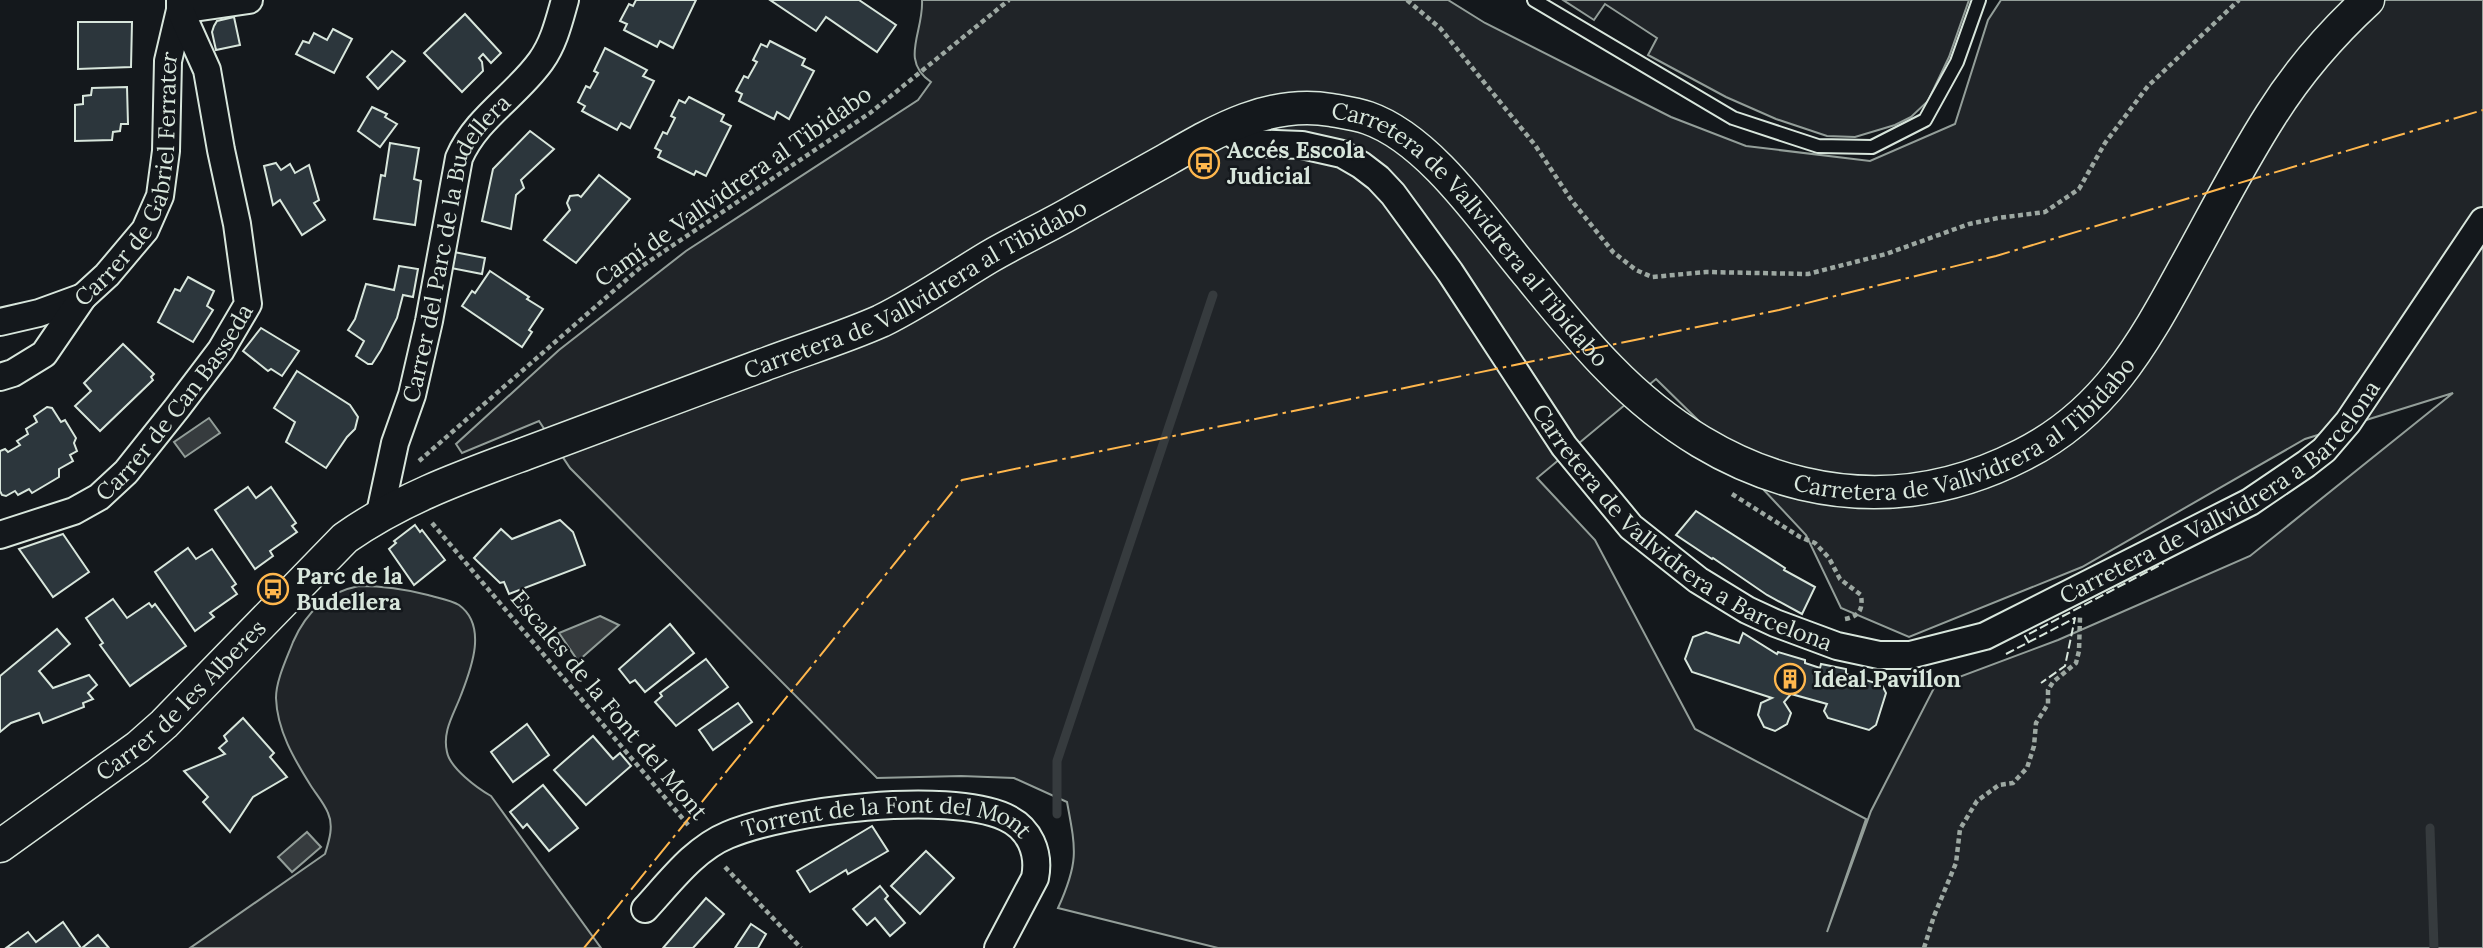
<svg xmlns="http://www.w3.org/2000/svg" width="2483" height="948" viewBox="0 0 2483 948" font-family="Lora,serif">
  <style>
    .green { fill: #202428; stroke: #939e99; stroke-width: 2; fill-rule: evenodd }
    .water { fill: #363b3e; stroke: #939e99; stroke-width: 2 }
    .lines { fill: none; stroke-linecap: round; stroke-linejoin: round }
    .stream { stroke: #363b3e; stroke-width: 9 }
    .building { fill: #2c363c; stroke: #d8e6dc; stroke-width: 2 }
    .service-casing { stroke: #d8e6dc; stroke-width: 16 }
    .minor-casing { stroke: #d8e6dc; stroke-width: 30 }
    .tertiary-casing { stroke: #d8e6dc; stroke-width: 35 }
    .path { stroke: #9da8a2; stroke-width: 4.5; stroke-dasharray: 5 3.5; stroke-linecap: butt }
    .service { stroke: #14181c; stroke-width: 12 }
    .minor { stroke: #14181c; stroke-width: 26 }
    .tertiary { stroke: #14181c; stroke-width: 32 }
    .fence { stroke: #d8e6dc; stroke-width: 2; stroke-dasharray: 9 3.5; stroke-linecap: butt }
    .power { stroke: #ffb74d; stroke-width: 2; stroke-dasharray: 24 5 3.5 5; stroke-linecap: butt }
    .labels { text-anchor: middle; stroke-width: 5; stroke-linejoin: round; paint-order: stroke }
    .poi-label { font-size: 23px; font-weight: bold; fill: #d8e6dc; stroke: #14181c; text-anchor: start }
    .street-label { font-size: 23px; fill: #d8e6dc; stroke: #14181c }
  </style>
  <rect width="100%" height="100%" fill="#14181c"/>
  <!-- green -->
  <g class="green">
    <path d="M922 0H1448L1485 23 1671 117 1746 146 1870 161 1955 124 1988 20 2001 0H2483V948H1218L1058 908C1079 862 1076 850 1067 802L1014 778 961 776 877 778 570 468 539 421 462 453 456 444 559 350 686 251 918 100 931 82C899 60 924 32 922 0ZM1656 379 1702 424 1806 535 1841 608 1909 637 2082 567 2305 439 2453 393 2250 556 2058 640 1935 686 1871 811 1827 932 1866 819 1695 729 1595 540 1537 478Z"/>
    <polygon points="1563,0 1969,0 1949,57 1928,101 1911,117 1895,125 1855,137 1827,136 1776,119 1726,97 1648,55 1657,38 1605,4 1594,20"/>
    <path d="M359 586C383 586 405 589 428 595 438 598 451 600 459 605 488 626 471 669 461 695 454 714 442 731 447 752 450 768 477 788 491 796L601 948H190L325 854C329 841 334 826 328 813 324 803 316 794 311 786 294 759 277 730 276 698 276 680 287 658 293 642 306 612 328 592 359 586Z"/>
  </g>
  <!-- water -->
  <g class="water">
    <polygon points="209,418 220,433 185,457 174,442"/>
    <polygon points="600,616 619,625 578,661 559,633"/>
    <polygon points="307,832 321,847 292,872 278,857"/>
  </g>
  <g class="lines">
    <!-- stream -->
    <g class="stream">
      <polyline points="1057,814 1057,761 1213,295"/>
      <polyline points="2430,828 2434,948"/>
    </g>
  </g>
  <!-- building -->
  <g class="building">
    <polygon points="636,0 696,0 673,48 660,41 657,47 624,30 627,24 620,21 629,4 633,6"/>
    <polygon points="770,0 859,0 896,25 877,52 826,17 816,31"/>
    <polygon points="465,14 501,53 491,63 483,54 479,58 482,62 483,71 462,92 424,53"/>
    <polygon points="234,17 240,45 216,50 212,32 214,26 217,21"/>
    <polygon points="78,22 132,22 131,67 78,69"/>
    <polygon points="333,29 352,39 334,73 296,54 303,41 309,43 314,33 327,40"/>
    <polygon points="770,41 805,59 802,65 814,71 789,119 777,112 774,119 739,101 742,94 736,91 744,76 748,78 757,62 753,60 761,44 767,47"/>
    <polygon points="605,48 647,70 643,76 654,81 630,128 621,123 617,130 582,111 585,106 578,102 586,86 590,88 598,73 594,71"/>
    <polygon points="392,51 405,61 378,89 367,77"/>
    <polygon points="127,87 128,124 121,124 120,131 113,132 112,140 75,141 75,105 83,104 83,96 91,95 92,88"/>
    <polygon points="689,97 724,115 721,121 731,126 706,176 696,171 694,175 658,157 661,151 655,148 663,132 667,134 675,118 671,116 679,100 685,103"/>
    <polygon points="372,107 387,114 385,117 397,124 380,147 358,131"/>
    <polygon points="530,131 554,149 521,180 524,188 516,195 511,229 482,221 493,169"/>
    <polygon points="390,143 419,148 414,179 421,181 415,225 374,219 381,175 385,176"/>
    <polygon points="276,163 281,170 290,164 295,173 309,165 319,200 314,203 325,220 302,235 280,200 273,205 264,166"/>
    <polygon points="599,175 630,199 576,263 544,240 570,210 567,203 570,196 578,195 581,197"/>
    <polygon points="454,252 485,258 482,274 451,268"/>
    <polygon points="399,266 418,269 413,297 403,295 397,318 381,350 372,364 368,364 356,356 364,341 348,330 355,319 366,284 394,290"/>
    <polygon points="490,271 529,297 527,299 543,309 529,330 532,332 522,347 462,306 472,291 475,293"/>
    <polygon points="188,277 214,291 207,306 213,310 193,342 158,322 175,289 180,291"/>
    <polygon points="261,328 299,351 282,376 271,369 268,371 243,351"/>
    <polygon points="123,344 154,374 151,377 153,380 100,431 75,406 91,391 84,383"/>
    <polygon points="297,371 350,405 358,417 355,429 347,437 326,468 286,442 295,422 274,408"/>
    <polygon points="47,407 52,408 61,422 65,420 76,438 74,443 77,451 70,455 73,461 59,469 59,477 32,493 29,489 18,495 15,491 6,496 2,495 0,491 0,451 5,449 8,452 20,445 17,441 28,434 26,429 37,422 34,416"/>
    <polygon points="248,487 256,498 271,487 296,523 292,526 297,532 270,551 273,556 255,569 215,510"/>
    <polygon points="1696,511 1785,568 1784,570 1815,587 1802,614 1767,595 1713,558 1712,559 1676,535"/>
    <polygon points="560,520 573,532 585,565 509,594 504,582 500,583 474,558 501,529 512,539"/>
    <polygon points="415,525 420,532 422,530 445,560 414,585 389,549 396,543 394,541"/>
    <polygon points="63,534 89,572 53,597 19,549"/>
    <polygon points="188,548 196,559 212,549 236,584 232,587 237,594 210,613 214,617 195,631 155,572"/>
    <polygon points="113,599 127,618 149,603 152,607 155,604 186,646 130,686 100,645 103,643 86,618"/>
    <polygon points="670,624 694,653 645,692 635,680 630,683 619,669"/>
    <polygon points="57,629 70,644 39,671 53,688 89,675 97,685 88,693 93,699 83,703 84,707 43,723 39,713 11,723 0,732 0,676"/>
    <polygon points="1706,632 1739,643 1743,633 1777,654 1778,652 1805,660 1805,663 1820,668 1821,664 1846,669 1846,674 1882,685 1886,693 1876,725 1869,730 1828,718 1824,711 1827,704 1791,694 1784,702 1791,713 1787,724 1775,731 1764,727 1758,715 1761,703 1772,698 1692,672 1685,659 1693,637"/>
    <polygon points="706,659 728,687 676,726 655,702 662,696 660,693"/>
    <polygon points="738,703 752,722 713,750 699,730"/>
    <polygon points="243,718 274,753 270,757 287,777 253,797 230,832 203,802 208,797 184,771 225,754 219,748 227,741 224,736"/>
    <polygon points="527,724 549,755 513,782 491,752"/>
    <polygon points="593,736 613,759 620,753 631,766 586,805 554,770"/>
    <polygon points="543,785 578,828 549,851 527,824 523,828 510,812"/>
    <polygon points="872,826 888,851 848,874 846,870 810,892 797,871"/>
    <polygon points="926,851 954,878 920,914 891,886"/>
    <polygon points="880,886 888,896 885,899 905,923 890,936 875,918 867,925 853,909"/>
    <polygon points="706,898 724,914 693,948 663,948"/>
    <polygon points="63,922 81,948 6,948 28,932 36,942"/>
    <polygon points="751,924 766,934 758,948 735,948"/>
    <polygon points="98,935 109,948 82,948"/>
  </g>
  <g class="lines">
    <!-- service casing -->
    <g class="service-casing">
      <polyline id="service" points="1534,0 1733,118 1818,146 1872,147 1925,120 1957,62 1979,0"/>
    </g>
    <!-- minor casing -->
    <g class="minor-casing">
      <g id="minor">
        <polyline points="180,10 249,0"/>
        <path id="s1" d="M1224 127 1245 143 1302 145 1342 154 1361 165 1378 178 1393 194 1450 272 1564 446 1631 527 1698 580 1747 610 1775 623 1837 646 1879 655H1910L1985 636 2250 502 2306 464 2324 450 2348 422 2483 221"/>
        <polyline points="0,322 39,313 83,297"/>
        <path id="s2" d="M0 377 13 373 44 354 83 297 107 275 145 230 160 196 166 151 168 61 180 10"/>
        <path id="s3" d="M380 513 395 443 412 395 429 321 459 158C476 118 516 96 541 61 554 43 559 21 565 0"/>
        <path id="s4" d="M0 535 74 511 99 497 126 472 177 408 221 350 248 304 237 224 221 150 207 70 180 10V0"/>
        <path id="s5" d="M645 909C670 882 694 849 728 835 787 810 946 791 1005 817 1030 828 1040 853 1035 878L998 948"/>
      </g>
    </g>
    <!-- tertiary casing -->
    <g class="tertiary-casing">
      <g id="tertiary">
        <path id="s6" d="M0 846 138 747 164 724 345 538C402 498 462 477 527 453 605 424 684 394 763 365 802 350 843 338 881 321 918 303 954 278 989 257 1018 240 1049 226 1078 209 1107 193 1137 176 1166 160 1218 130 1269 100 1331 110 1342 112 1356 114 1368 118 1431 140 1486 224 1528 274 1554 306 1581 340 1610 369 1722 484 1874 531 2022 455 2104 414 2142 346 2184 269 2213 217 2239 165 2271 115 2298 72 2331 34 2368 0"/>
      </g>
    </g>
    <!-- path -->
    <g class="path">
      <polyline points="1407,0 1440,28 1535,145 1572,201 1613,252 1636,270 1652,277 1706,272 1808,274 1886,254 1969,224 1998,218 2045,212 2079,189 2105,143 2148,86 2239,0"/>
      <polyline points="419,461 642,266 870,113 1009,0"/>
      <path d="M1732 494 1800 537 1815 543 1829 558 1840 579 1861 595C1863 609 1860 616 1845 619"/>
      <polyline points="432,523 689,826"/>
      <polyline points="725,867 801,948"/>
      <polyline points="1924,948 1934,916 1956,863 1960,829 1977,801 1999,785 2013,783 2027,768 2034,746 2036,723 2048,704 2048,690 2053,682 2076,663 2079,651 2080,617"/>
    </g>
    <!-- service -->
    <use href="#service" class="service"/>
    <!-- minor -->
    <use href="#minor" class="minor"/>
    <!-- tertiary -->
    <use href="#tertiary" class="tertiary"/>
    <!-- fence -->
    <g class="fence">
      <polyline points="2029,643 2025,636 2164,563"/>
      <polyline points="2006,654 2075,618 2065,666 2041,683"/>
    </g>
    <!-- power -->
    <polyline class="power" points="584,948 962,480 1779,310 1996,256 2483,110"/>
  </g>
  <!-- icons -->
  <defs>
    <g id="bus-ring" transform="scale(1.575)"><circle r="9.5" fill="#14181c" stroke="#ffb74d" stroke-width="1.5"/><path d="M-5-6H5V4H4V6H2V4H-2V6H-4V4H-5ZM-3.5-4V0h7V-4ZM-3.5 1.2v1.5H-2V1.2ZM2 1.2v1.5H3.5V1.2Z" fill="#ffb74d"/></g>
    <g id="building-ring" transform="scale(1.575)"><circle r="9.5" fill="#14181c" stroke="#ffb74d" stroke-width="1.5"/><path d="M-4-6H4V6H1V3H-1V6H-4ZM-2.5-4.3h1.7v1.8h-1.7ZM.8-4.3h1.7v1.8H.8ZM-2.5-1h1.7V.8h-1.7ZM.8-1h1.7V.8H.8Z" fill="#ffb74d"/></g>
  </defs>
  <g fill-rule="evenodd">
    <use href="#bus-ring" x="1204" y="163"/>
    <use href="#bus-ring" x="273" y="589"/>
    <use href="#building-ring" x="1790" y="679"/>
  </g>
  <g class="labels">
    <!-- poi labels -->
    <g class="poi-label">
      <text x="1227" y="158">Accés Escola<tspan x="1227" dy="26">Judicial</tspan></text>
      <text x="296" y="584">Parc de la<tspan x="296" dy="26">Budellera</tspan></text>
      <text x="1813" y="687">Ideal Pavillon</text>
    </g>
    <!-- street labels -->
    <g class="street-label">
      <text dy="8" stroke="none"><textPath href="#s2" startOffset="252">Carrer de Gabriel Ferrater</textPath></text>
      <text transform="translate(733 186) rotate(-35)" y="8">Camí de Vallvidrera al Tibidabo</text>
      <text dy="8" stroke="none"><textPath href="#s6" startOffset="1738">Carretera de Vallvidrera al Tibidabo</textPath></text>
      <text dy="8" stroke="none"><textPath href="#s3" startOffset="278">Carrer del Parc de la Budellera</textPath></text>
      <text dy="8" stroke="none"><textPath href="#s6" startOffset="1088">Carretera de Vallvidrera al Tibidabo</textPath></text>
      <text dy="8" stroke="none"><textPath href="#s4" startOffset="228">Carrer de Can Basseda</textPath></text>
      <text dy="8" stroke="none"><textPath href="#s6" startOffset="2345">Carretera de Vallvidrera al Tibidabo</textPath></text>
      <text dy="8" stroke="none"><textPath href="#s1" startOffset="1269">Carretera de Vallvidrera a Barcelona</textPath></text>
      <text dy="8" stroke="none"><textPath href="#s1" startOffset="640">Carretera de Vallvidrera a Barcelona</textPath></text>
      <text dy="8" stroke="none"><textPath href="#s6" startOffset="233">Carrer de les Alberes</textPath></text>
      <text transform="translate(609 705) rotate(50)" y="8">Escales de la Font del Mont</text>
      <text dy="8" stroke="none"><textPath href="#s5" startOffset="275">Torrent de la Font del Mont</textPath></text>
    </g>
  </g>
</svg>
